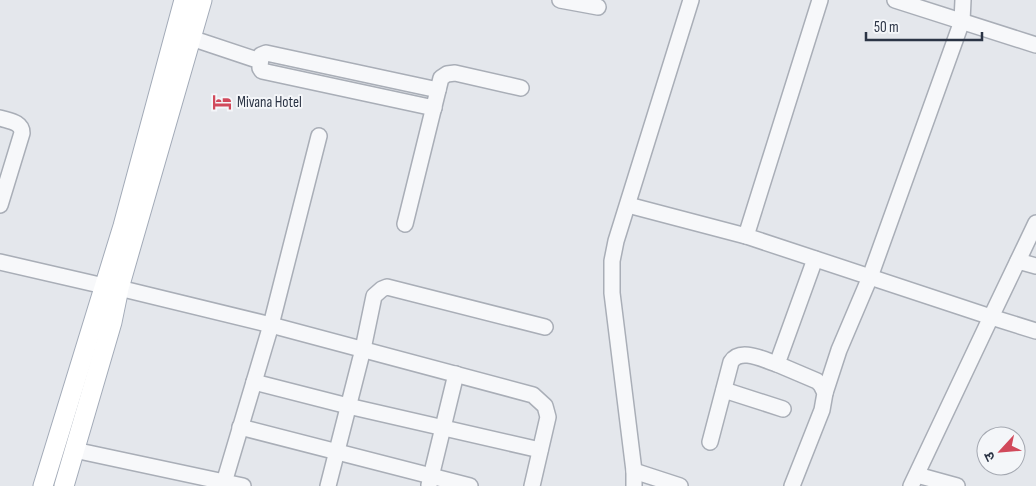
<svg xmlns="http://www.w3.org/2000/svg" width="1036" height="486" viewBox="0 0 1036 486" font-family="'Sofia Sans Condensed','Noto Sans Devanagari',sans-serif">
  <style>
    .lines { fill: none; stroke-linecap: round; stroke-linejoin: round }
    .minor-casing { stroke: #a9aeb7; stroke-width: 18 }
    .major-casing { stroke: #a3abb8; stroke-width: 21 }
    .minor { stroke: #f7f8fa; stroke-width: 15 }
    .major { stroke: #fff; stroke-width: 19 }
    .labels { text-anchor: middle; stroke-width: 4; stroke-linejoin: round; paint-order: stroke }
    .poi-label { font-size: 15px; fill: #2b3445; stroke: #f4f6f9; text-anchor: start }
  </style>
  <rect width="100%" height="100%" fill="#e4e7ec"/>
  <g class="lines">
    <!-- minor casing -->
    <g class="minor-casing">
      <g id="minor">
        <polyline points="560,0 598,7"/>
        <polyline points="820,0 746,236 991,317 1036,331"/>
        <polyline points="895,0 1036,45"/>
        <polyline points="191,38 260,61"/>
        <polyline points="434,108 262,71 260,68 261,55 266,53 438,90"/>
        <path d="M0 118C9 121 22 122 22 133L0 205"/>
        <polyline points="628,205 746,236"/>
        <polyline points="405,224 441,78 447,74 455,73 521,88"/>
        <polyline points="1018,261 1036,266"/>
        <polyline points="0,262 104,286 119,288 271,325 533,395 545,406 548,417 532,486"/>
        <polyline points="254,382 348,406 540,450"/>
        <polyline points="724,390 783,409"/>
        <polyline points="825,393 839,350 870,277 962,21 963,0"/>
        <polyline points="240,427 470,486"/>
        <path d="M710 442 731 362C740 347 764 360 777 364"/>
        <polyline points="74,449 79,451 243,486"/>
        <polyline points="634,471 680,486"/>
        <polyline points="917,475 957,486"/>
        <polyline points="429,485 456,374"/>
        <polyline points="223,486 271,325 319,136"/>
        <polyline points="328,486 363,349 374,296 382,289 387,287 545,327"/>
        <polyline points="634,486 634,471 612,293 612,261 616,241 691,0"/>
        <polyline points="792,486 822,410 825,393 821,385 817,381 777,364 815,259"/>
        <polyline points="911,486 991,317 1036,223"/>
      </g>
    </g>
    <!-- major casing -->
    <g class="major-casing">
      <g id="major">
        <polyline points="43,486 123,226 184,0"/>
        <polyline points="64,486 112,322 119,288 202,0"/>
      </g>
    </g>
    <!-- minor -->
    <use href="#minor" class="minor"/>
    <!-- major -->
    <use href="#major" class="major"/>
  </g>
  <!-- icons -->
  <defs>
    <g id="hotel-bare" transform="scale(1.5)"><path d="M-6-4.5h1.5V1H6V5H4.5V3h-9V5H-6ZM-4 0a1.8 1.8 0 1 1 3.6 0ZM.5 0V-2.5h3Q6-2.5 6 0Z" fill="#d1495b" stroke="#f4f6f9" stroke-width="2.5" paint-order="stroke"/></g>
  </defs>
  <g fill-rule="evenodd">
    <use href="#hotel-bare" x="222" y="102"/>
  </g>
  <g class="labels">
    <!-- poi labels -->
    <g class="poi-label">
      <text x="237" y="107">Mivana Hotel</text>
    </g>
  </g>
  <!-- north arrow -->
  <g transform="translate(1001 451) rotate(244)"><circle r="24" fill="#f4f6f9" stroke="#a4a8b1"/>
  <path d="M0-4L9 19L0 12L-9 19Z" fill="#d1495b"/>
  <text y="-8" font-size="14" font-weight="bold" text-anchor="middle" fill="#2b3445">उ</text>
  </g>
  <!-- scale -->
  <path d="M866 32v8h116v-8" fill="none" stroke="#2b3445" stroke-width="2.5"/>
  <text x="874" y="32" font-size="15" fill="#2b3445" stroke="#f4f6f9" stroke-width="4" paint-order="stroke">50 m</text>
</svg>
